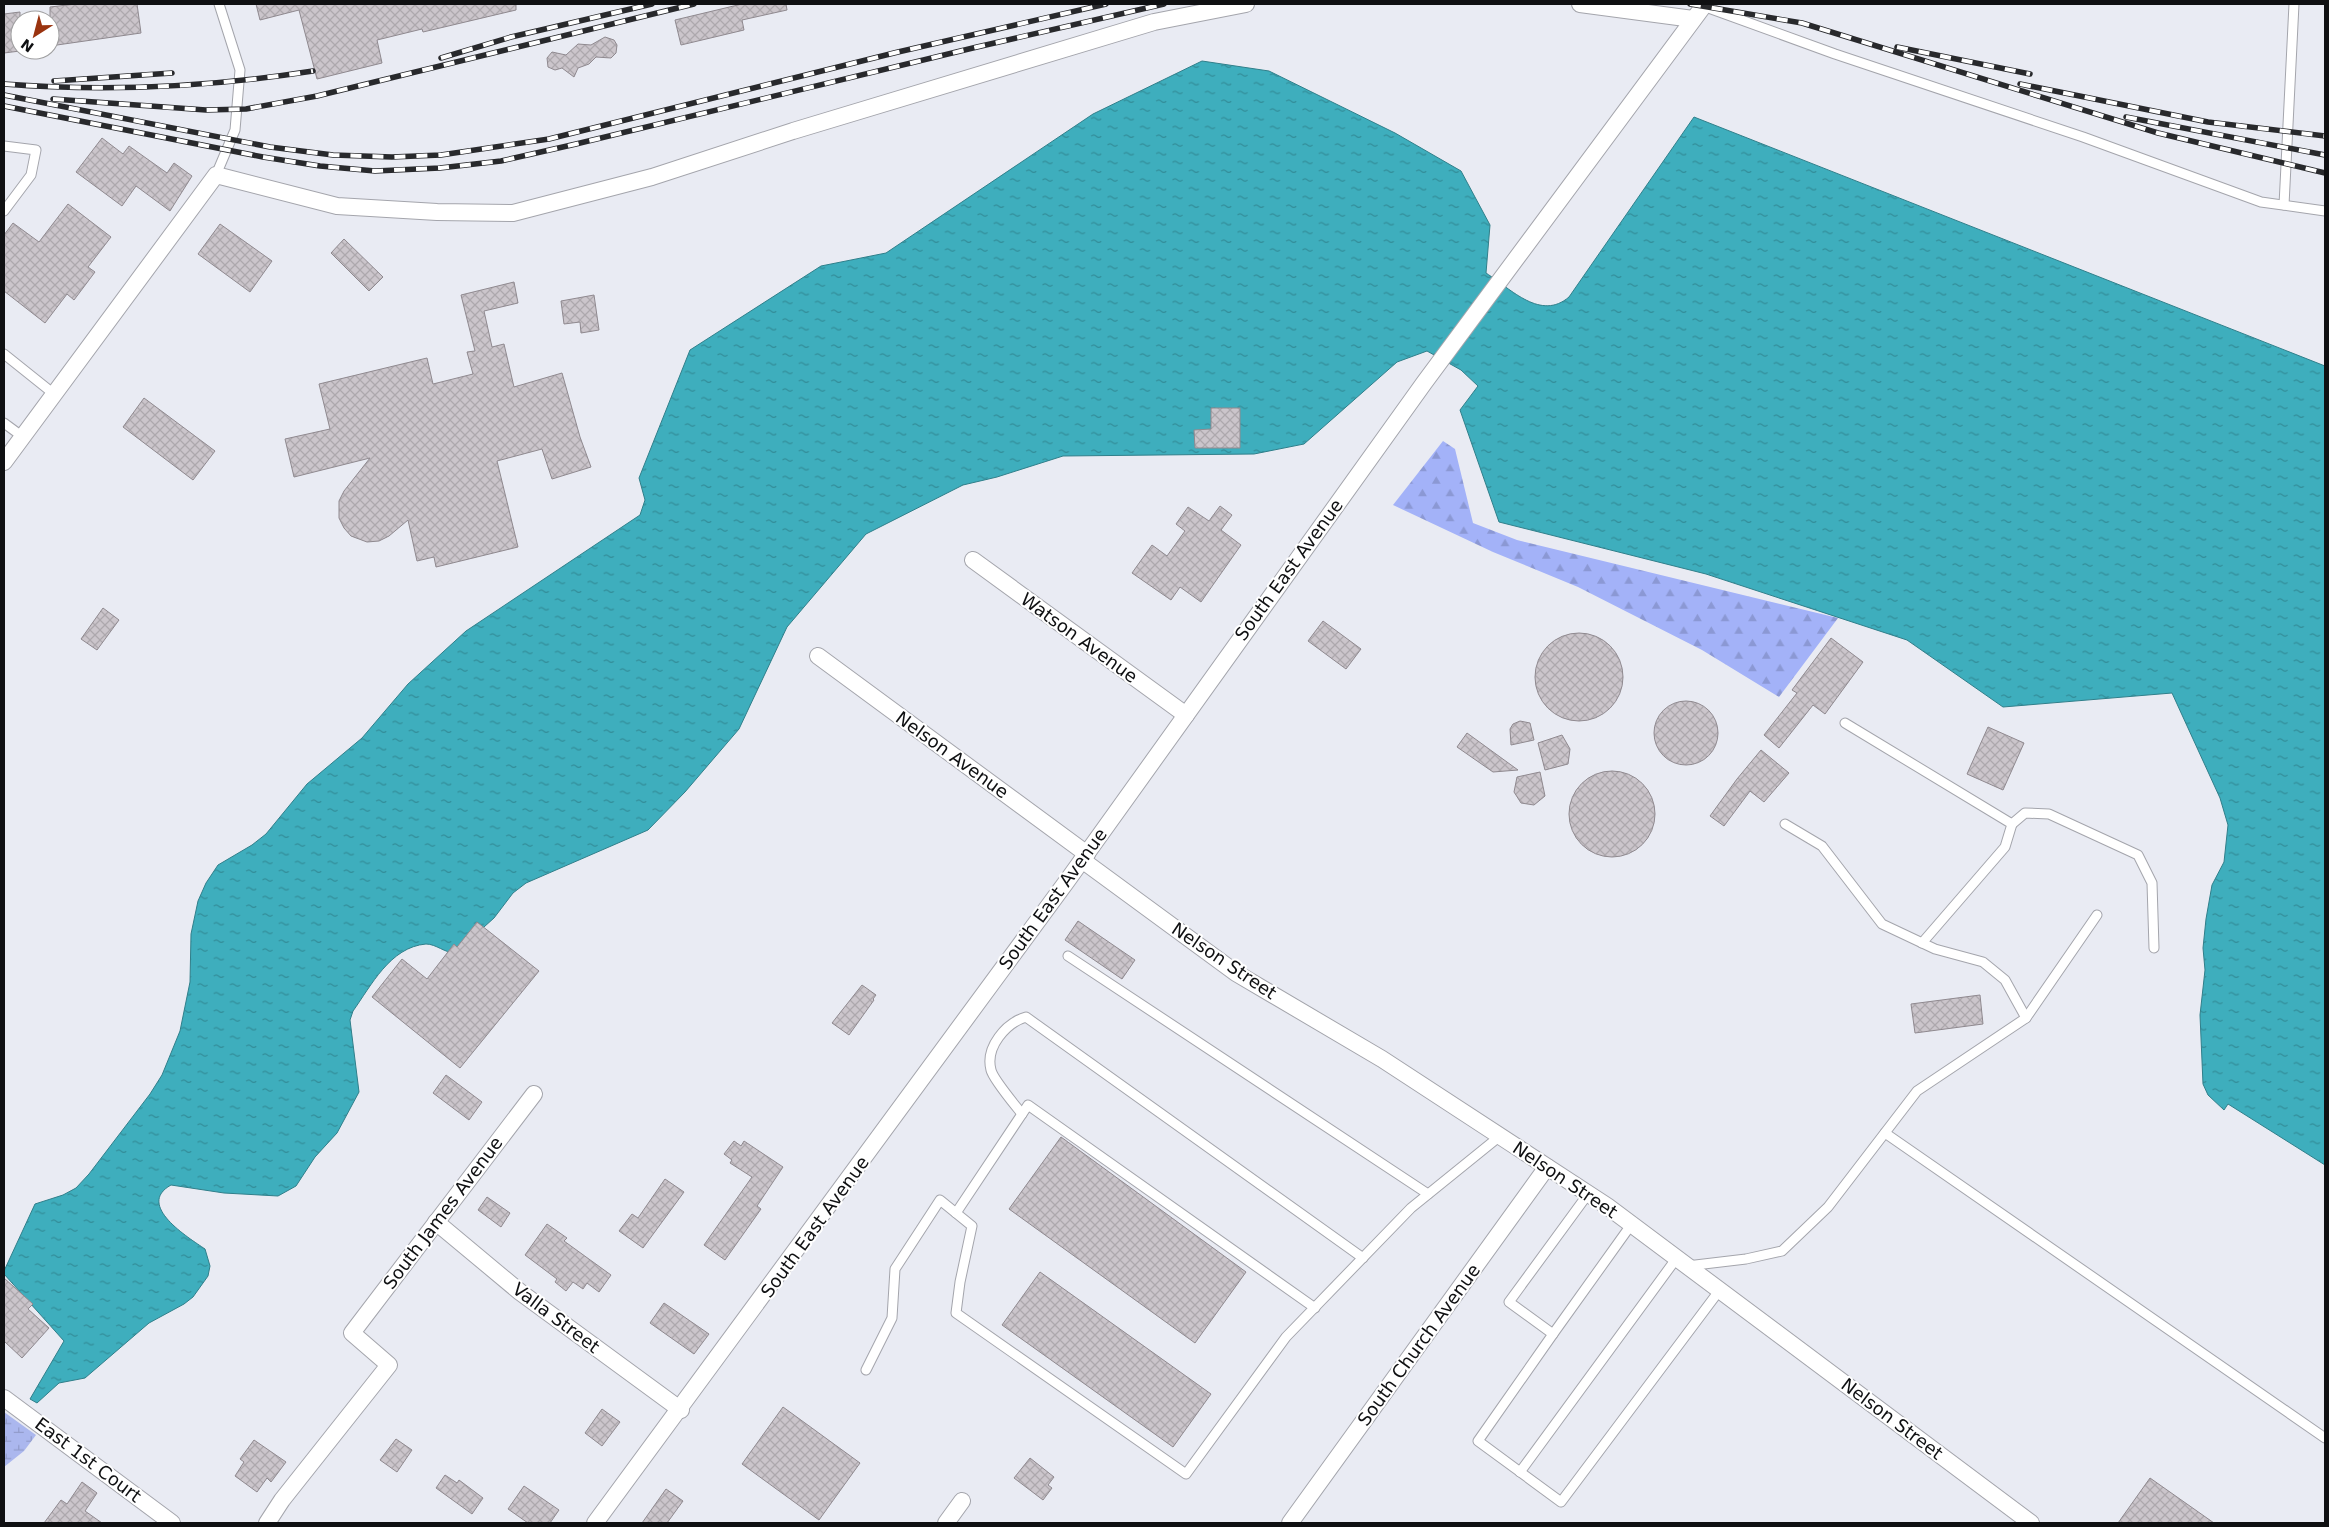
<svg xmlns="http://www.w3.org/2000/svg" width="2329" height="1527" viewBox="0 0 2329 1527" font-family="'DejaVu Sans',sans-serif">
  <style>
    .forest { fill: url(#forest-firs) }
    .wetland { fill: url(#wetland-marsh) }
    .water { fill: url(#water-ripples); stroke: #307f8a }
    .building { fill: url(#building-cross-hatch); stroke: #8f898f }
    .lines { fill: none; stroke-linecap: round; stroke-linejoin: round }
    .service-casing { stroke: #a4a5ac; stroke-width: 11 }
    .minor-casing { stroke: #a4a5ac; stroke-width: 18 }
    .service { stroke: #fff; stroke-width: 9 }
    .minor { stroke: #fff; stroke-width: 16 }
    .rail-casing { stroke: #28292c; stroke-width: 5.5 }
    .rail { stroke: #fff; stroke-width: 4; stroke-dasharray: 11; stroke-linecap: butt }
    .labels { text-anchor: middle; stroke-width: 4; stroke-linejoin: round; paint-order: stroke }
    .street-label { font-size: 18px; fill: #0f1012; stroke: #fff }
  </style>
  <defs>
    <pattern id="forest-firs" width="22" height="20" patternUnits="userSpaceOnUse" patternTransform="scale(1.25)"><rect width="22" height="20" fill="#a3b2f8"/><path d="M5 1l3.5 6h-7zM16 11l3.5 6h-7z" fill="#8b98d4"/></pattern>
    <pattern id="wetland-marsh" width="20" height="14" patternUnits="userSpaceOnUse" patternTransform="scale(1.25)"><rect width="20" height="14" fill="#abb7ee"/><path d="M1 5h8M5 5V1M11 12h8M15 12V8" fill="none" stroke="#929ccb"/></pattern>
    <pattern id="water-ripples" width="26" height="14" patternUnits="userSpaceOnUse" patternTransform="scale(1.25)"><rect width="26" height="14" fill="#3eaebd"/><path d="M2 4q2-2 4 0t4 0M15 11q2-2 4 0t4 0" fill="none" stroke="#328c98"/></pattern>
    <pattern id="building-cross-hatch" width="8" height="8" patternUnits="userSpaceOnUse" patternTransform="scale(1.25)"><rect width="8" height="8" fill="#cbc5cb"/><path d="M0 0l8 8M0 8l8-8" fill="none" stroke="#ada8ad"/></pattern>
  </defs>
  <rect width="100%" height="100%" fill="#e9ebf3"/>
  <!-- forest -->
  <polygon class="forest" points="1443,441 1455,449 1473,523 1517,540 1838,618 1779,697 1702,650 1578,587 1493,552 1393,505"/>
  <!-- wetland -->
  <polygon class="wetland" points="4,1412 36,1435 24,1451 4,1467"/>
  <!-- water -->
  <path class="water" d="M1202 61 1269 71 1395 133 1461 171 1490 225 1486 273C1512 290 1541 321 1569 297L1694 117 2325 366V1165L2228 1104 2224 1110 2208 1095 2203 1084 2200 1015 2205 970 2203 948 2206 919 2212 885 2224 862 2228 825 2220 798 2172 693 2003 707 1907 640 1706 574 1499 522 1460 410 1478 386 1461 370 1427 351 1397 362 1304 444 1254 454 1063 456 997 477 963 485 866 534 787 627 739 729 685 792 648 830 526 883 513 893 494 918 455 953C445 953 436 944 426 944 390 947 371 986 353 1011L350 1020 359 1092 337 1133 315 1157 296 1186 278 1196 224 1193 171 1185C135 1205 189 1238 205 1249L210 1266 208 1276 193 1297 184 1304 149 1323 85 1378 59 1383 37 1403 30 1399 64 1341 4 1274V1271L35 1204 63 1195 76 1188 89 1174 150 1094 162 1075 180 1031 190 982 191 934 198 901 206 883 218 865 252 845 266 834 307 784 362 738 408 684 466 631 640 515 645 500 639 478 690 350 821 266 886 253 1093 114Z"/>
  <!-- building -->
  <g class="building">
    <polygon points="76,4 137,4 141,33 50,46 50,7"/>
    <polygon points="256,4 516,4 516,10 423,32 422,29 377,40 382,63 317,79 299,10 260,20"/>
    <polygon points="742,4 786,4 787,10 742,20 744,30 681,45 675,20"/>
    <polygon points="20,12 20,51 4,53 4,14"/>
    <polygon points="605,37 614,40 617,45 616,53 611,58 596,57 589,64 578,68 574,77 562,68 555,70 548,67 547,58 552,52 566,55 578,44 591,45"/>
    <polygon points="102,138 123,154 129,146 167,173 174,163 192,176 170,211 136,186 122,206 76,172"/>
    <polygon points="68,204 111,237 88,267 95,272 74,300 67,294 45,323 4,291 4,235 13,223 39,242"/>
    <polygon points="220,224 272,261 250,292 198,254"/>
    <polygon points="344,239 383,277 369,291 331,253"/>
    <polygon points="514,282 518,303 484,311 492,347 504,344 514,387 562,373 580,437 591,467 552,479 542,449 497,461 518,547 436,567 434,557 417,561 408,520 389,536 379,541 367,542 351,536 344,528 339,518 339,501 344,491 370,458 294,477 285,439 330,429 319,384 427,358 433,384 473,374 467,352 475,351 461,295"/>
    <polygon points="594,295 599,330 581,333 580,322 564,324 561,301"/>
    <polygon points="144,398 215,451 193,480 123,427"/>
    <polygon points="1211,408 1240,408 1240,448 1195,448 1194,430 1211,429"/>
    <polygon points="1220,506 1232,515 1221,530 1241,545 1201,602 1180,587 1171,600 1132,573 1152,545 1167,556 1185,531 1176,524 1188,507 1209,521"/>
    <polygon points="103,608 119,620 97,650 81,639"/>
    <polygon points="1323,621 1361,649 1346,669 1308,641"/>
    <circle cx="1579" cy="677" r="44"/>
    <polygon points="1831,638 1863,662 1825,714 1813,705 1779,748 1764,735 1797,693 1792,690"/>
    <circle cx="1686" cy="733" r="32"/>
    <polygon points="1520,721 1530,723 1534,740 1511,745 1510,729 1513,724"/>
    <polygon points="1988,727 2024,743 2003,790 1967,774"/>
    <polygon points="1467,733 1518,770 1493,772 1457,747"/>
    <polygon points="1562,735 1570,749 1568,764 1545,770 1538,743"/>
    <polygon points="1761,750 1789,773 1764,802 1750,791 1724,826 1710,816 1737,779"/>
    <circle cx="1612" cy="814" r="43"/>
    <polygon points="1540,772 1545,796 1534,805 1521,803 1514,792 1517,777"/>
    <polygon points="1078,921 1135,960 1122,979 1065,940"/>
    <polygon points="477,922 539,971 460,1068 372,997 402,959 427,979 454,944 457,947"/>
    <polygon points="862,985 876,995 873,999 874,1000 849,1035 832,1023"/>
    <polygon points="1980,995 1983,1024 1915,1033 1911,1004"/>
    <polygon points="446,1075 482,1102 469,1120 433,1093"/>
    <polygon points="1061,1137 1246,1272 1195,1343 1009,1209"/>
    <polygon points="734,1141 741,1146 744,1141 783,1167 757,1206 761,1209 725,1260 704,1245 752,1177 730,1163 732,1160 724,1154"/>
    <polygon points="665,1179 684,1192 643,1248 619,1231 632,1214 638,1218"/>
    <polygon points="487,1197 510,1213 501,1227 478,1210"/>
    <polygon points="547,1224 567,1238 564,1241 611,1275 599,1292 587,1283 583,1289 573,1282 566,1291 555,1282 557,1279 525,1255"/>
    <polygon points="1040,1272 1211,1394 1173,1447 1002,1325"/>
    <polygon points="4,1278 33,1304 28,1309 49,1328 22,1358 4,1341"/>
    <polygon points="664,1303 709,1334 694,1354 650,1323"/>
    <polygon points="783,1407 860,1463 819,1520 742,1464"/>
    <polygon points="602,1409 620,1422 602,1446 585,1433"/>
    <polygon points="396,1439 412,1450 397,1472 380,1460"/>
    <polygon points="254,1440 286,1462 271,1482 267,1478 257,1492 235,1476 244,1462 240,1459"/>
    <polygon points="1030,1458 1054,1477 1048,1485 1052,1488 1043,1500 1014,1478"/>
    <polygon points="445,1475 457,1483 459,1480 483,1498 472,1514 436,1488"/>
    <polygon points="2150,1478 2214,1523 2118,1523"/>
    <polygon points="82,1482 97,1493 85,1511 102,1523 44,1523 61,1500 67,1504"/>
    <polygon points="524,1486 559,1510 550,1523 528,1523 508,1509"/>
    <polygon points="666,1489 683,1501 667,1523 642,1523"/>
  </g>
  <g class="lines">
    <!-- service casing -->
    <g class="service-casing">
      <g id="service">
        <polyline points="1703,6 1835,54 2083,137 2261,202 2325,211"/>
        <polyline points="4,146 36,150 31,175 4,211"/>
        <polyline points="216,175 235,130 240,70 219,4"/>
        <polyline points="2284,205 2294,4"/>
        <polyline points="4,354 54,394"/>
        <polyline points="4,423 23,437"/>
        <polyline points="1845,723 2012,824 2005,847 1922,943"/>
        <polyline points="1785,824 1822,846 1882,924 1935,949 1983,962 2005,980 2026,1018"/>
        <polyline points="2012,824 2025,813 2049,814 2138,855 2152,883 2154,948"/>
        <polyline points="1068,956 1428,1194"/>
        <path d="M1022 1114C1015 1105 993 1079 991 1070 985 1047 1006 1023 1026 1017L1363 1258"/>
        <polyline points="1885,1133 2325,1438"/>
        <polyline points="1588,1194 1509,1302 1553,1334 1478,1441 1561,1502 1719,1291"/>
        <polyline points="956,1213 1028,1105 1315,1308"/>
        <polyline points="1687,1266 1746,1259 1782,1251 1828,1207 1917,1091 2026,1018 2097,915"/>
        <polyline points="1553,1334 1631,1225"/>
        <polyline points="866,1370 892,1318 895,1269 940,1200 972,1226 960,1282 956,1313 1186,1474 1286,1337 1411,1208 1500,1136"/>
        <polyline points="1520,1472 1676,1259"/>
      </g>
    </g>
    <!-- minor casing -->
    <g class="minor-casing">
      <g id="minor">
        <polyline points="1580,4 1693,19"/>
        <polyline points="4,462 216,175 337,206 437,212 513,213 652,177 793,131 1154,22 1246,4"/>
        <polyline points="973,560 1186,715"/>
        <polyline points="818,656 1087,854"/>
        <polyline points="1082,860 1236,973 1382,1059 1607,1206 2031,1523"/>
        <polyline points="436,1222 520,1292 681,1410"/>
        <polyline points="4,1398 172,1523"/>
        <polyline points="267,1523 282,1500 389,1365 352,1333 534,1094"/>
        <polyline points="595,1523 1067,881 1424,383 1705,4"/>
        <polyline points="946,1523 962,1501"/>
        <polyline points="1290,1523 1547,1167"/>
      </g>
    </g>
    <!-- service -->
    <use href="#service" class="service"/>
    <!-- minor -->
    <use href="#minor" class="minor"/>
    <!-- rail casing -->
    <g class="rail-casing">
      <g id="rail">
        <polyline points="1690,4 1802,23 2158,133 2325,173"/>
        <polyline points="1897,47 2030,74"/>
        <polyline points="441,58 511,37 652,4"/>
        <polyline points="54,81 172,73"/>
        <path d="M4 84C108 92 210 87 313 71"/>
        <polyline points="2020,84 2208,122 2325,136"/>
        <polyline points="4,95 270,147 333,155 392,157 441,155 549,139 898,52 1106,4"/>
        <polyline points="53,99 206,110 246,109 317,96 694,4"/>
        <polyline points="4,106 263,157 320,166 375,171 440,168 501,161 576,144 977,47 1164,4"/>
        <polyline points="2126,117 2325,155"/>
      </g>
    </g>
    <!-- rail -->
    <use href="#rail" class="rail"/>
  </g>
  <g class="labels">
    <!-- street labels -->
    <g class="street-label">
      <text transform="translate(1289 570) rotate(-54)" y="6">South East Avenue</text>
      <text transform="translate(1079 638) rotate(36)" y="6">Watson Avenue</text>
      <text transform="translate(952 755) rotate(36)" y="6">Nelson Avenue</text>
      <text transform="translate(1053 899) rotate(-54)" y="6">South East Avenue</text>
      <text transform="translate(1224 961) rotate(34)" y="6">Nelson Street</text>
      <text transform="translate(1565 1180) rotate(34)" y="6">Nelson Street</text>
      <text transform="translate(443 1213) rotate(-53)" y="6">South James Avenue</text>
      <text transform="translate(815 1227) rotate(-54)" y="6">South East Avenue</text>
      <text transform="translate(556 1318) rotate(37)" y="6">Valla Street</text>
      <text transform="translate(1419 1345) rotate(-54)" y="6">South Church Avenue</text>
      <text transform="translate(1892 1419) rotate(37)" y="6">Nelson Street</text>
      <text transform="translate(88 1460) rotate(37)" y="6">East 1st Court</text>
    </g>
  </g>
  <!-- border -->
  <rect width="2329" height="1527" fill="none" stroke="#0f1012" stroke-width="10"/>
  <!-- north arrow -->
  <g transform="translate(35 35) rotate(216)"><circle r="24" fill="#ffffff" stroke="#9f9fa0"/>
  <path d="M0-4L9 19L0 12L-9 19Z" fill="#9a330f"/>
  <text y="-8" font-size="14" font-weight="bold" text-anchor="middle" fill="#0f1012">N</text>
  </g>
</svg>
